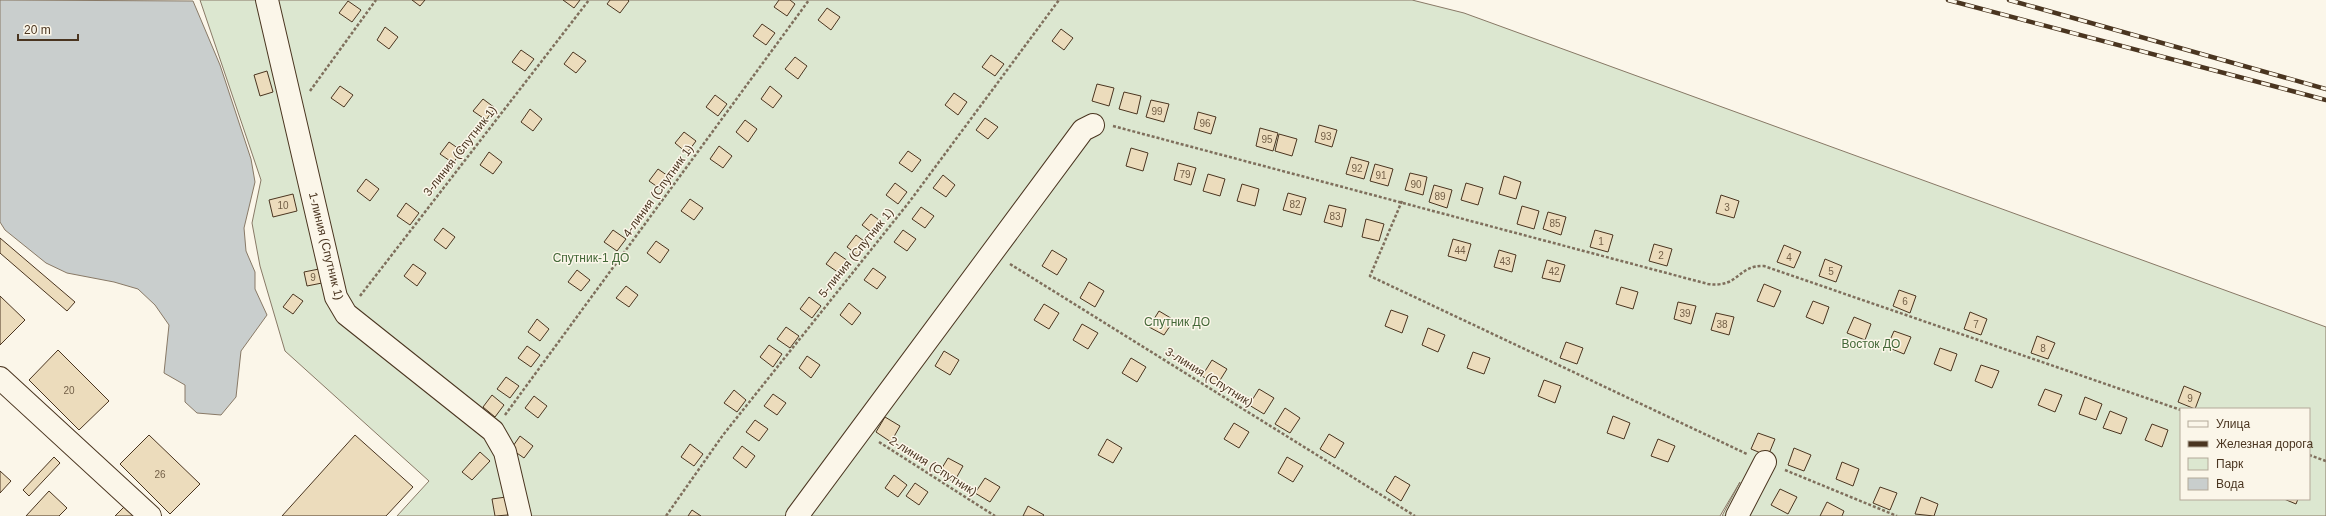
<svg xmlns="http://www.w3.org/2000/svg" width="2326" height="516" viewBox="0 0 2326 516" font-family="Arial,sans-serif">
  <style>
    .green { fill: #dce7d0; stroke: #887966; fill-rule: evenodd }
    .water { fill: #c9cecd; stroke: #887966 }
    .building { fill: #ecdcbc; stroke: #4a3520 }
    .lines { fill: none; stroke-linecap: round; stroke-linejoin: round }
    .minor-casing { stroke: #4a3520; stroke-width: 24 }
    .path { stroke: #7f6f5c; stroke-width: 2.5; stroke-dasharray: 3 2; stroke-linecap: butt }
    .minor { stroke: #fbf6e9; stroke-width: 22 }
    .rail-casing { stroke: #4a3520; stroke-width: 4.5 }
    .rail { stroke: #fbf6e9; stroke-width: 3; stroke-dasharray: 9; stroke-linecap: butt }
    .labels { text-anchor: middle; stroke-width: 3; stroke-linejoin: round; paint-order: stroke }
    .number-label { font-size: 10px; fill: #725f47 }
    .street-label { font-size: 12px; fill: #4a3520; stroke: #fbf6e9 }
    .park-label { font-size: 12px; fill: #436837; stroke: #fbf6e9 }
  </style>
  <rect width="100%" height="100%" fill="#fbf6e9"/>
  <!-- green -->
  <path class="green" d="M200 0H1412L1464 13 2326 327V516H1722L1740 482 1720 516H397L429 481 285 351 260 266 252 223 261 180ZM2181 409H2309V499H2181Z"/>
  <!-- water -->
  <polygon class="water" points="0,0 193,1 220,65 251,159 255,182 244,228 246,251 255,272 255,289 267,315 241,351 236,397 221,415 197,413 185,402 185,385 164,373 169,325 155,305 138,289 114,282 67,273 46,263 5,230 0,222"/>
  <!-- building -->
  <g class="building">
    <polygon points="412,0 425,0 420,6"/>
    <polygon points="563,0 580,0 574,8"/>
    <polygon points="610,0 628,0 629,1 620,13 607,4"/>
    <polygon points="779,0 790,0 795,4 787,16 774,7"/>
    <polygon points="348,1 361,10 352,22 339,13"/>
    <polygon points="827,8 840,17 831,30 818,20"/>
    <polygon points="762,24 775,33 766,45 753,36"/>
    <polygon points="385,27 398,37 389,49 377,40"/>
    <polygon points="1061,29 1073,38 1064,50 1052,41"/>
    <polygon points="521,50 534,59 525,71 512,62"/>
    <polygon points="573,52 586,61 576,73 564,64"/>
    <polygon points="991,55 1004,64 995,76 982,67"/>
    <polygon points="795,57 807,66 798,79 785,69"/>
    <polygon points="267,71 273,92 260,96 254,75"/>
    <polygon points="1097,84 1114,88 1109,106 1092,101"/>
    <polygon points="340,86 353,95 344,107 331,98"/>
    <polygon points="770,86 782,96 773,108 761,99"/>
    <polygon points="1124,92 1141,96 1137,114 1119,109"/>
    <polygon points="954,93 967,102 958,115 945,105"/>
    <polygon points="715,95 727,104 718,116 706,107"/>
    <polygon points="483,99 495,108 486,120 473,111"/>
    <polygon points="1151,100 1169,104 1164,122 1146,117"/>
    <polygon points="530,109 542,119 533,131 521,122"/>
    <polygon points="1198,112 1216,117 1211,134 1194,129"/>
    <polygon points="985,118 998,127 988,139 976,130"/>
    <polygon points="745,120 757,129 748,142 736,132"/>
    <polygon points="1319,125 1337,130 1332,147 1315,142"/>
    <polygon points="1260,128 1278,133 1273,151 1256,146"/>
    <polygon points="684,132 696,141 687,153 675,143"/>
    <polygon points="1279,134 1297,139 1292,156 1275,151"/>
    <polygon points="449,142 462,151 453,163 440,154"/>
    <polygon points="719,146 732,156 723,168 710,159"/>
    <polygon points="1131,148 1148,153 1143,171 1126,166"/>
    <polygon points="908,151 921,160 912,172 899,163"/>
    <polygon points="489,152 502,162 493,174 480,165"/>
    <polygon points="1351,157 1369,162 1364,179 1346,174"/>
    <polygon points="1178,163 1196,168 1191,185 1174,180"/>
    <polygon points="1375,164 1393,169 1388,186 1370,181"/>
    <polygon points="658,169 671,178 662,190 649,181"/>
    <polygon points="1410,173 1427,177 1423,195 1405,190"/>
    <polygon points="1208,174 1225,179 1220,196 1203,191"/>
    <polygon points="943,175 955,185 946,197 933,188"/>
    <polygon points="1504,176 1521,182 1516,199 1499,194"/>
    <polygon points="366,179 379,189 370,201 357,191"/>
    <polygon points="895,183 907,192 898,204 886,195"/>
    <polygon points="1466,183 1483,188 1478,205 1461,200"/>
    <polygon points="1242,184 1259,189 1255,206 1237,201"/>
    <polygon points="1434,185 1452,190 1447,208 1429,202"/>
    <polygon points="1288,193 1306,198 1301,215 1283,210"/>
    <polygon points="293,194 297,211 273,217 269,200"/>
    <polygon points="1721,195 1739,201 1734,218 1716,213"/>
    <polygon points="690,199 703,208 694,220 681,211"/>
    <polygon points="406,203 419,213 410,225 397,216"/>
    <polygon points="1329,205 1346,209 1342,227 1324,222"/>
    <polygon points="1522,206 1539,211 1534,229 1517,224"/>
    <polygon points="921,207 934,216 925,228 912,219"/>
    <polygon points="1548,212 1566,217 1561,235 1543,229"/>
    <polygon points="871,214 883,223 875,235 862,225"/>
    <polygon points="1366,219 1384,224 1379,241 1362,237"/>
    <polygon points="443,228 455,237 446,249 434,240"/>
    <polygon points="613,230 626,239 617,251 604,242"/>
    <polygon points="903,230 916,239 907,251 894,242"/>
    <polygon points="1595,230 1613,235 1608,252 1590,247"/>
    <polygon points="856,235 868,244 859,256 847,247"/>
    <polygon points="0,238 75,302 67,311 0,253"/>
    <polygon points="1453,239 1471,244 1466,261 1448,256"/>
    <polygon points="656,241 669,250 660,263 647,253"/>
    <polygon points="1654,244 1672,249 1667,266 1649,261"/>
    <polygon points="1784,245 1801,252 1794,268 1777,262"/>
    <polygon points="1052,250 1067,259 1057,275 1042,266"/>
    <polygon points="1499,250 1516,255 1512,272 1494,267"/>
    <polygon points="835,252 848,261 839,273 826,264"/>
    <polygon points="1825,259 1842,266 1836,282 1819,276"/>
    <polygon points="1547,260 1565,265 1560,282 1542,278"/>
    <polygon points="413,264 426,273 417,286 404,276"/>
    <polygon points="873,268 886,277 877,289 864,280"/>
    <polygon points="319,269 322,283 307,286 304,272"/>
    <polygon points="577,270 590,280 581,291 568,282"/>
    <polygon points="1089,282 1104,291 1095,307 1080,298"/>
    <polygon points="1764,284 1781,291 1774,307 1757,301"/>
    <polygon points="626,286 638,295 629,307 616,298"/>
    <polygon points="1621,287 1638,292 1633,309 1616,304"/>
    <polygon points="1899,290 1916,296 1910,313 1893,306"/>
    <polygon points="293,294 303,301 293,314 283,307"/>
    <polygon points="0,296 25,320 0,345"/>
    <polygon points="809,297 821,306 812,318 800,309"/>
    <polygon points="1813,301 1829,307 1823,324 1806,317"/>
    <polygon points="1678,302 1696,306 1691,324 1674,319"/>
    <polygon points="849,303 861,313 852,325 840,315"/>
    <polygon points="1044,304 1059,313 1049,329 1034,320"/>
    <polygon points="1391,310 1408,316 1402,333 1385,326"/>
    <polygon points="1159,311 1174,320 1164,335 1149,327"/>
    <polygon points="1970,312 1987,319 1981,335 1964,329"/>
    <polygon points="1716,313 1734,317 1729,335 1711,330"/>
    <polygon points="1854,317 1871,324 1865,340 1847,333"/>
    <polygon points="537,319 549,329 540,341 528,332"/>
    <polygon points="1082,324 1098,333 1088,349 1073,340"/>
    <polygon points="786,327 799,336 790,348 777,339"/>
    <polygon points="1428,328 1445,335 1438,352 1422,345"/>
    <polygon points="1894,331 1911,337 1904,354 1887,347"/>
    <polygon points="2037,336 2055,343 2048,359 2031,353"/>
    <polygon points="1566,342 1583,348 1577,364 1560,358"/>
    <polygon points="769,345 782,354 773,367 760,357"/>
    <polygon points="527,346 540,355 531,367 518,358"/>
    <polygon points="1940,348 1957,354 1951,371 1934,364"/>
    <polygon points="58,350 109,401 79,430 29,380"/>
    <polygon points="944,351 959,360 950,375 935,366"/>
    <polygon points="1473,352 1490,358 1484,374 1467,368"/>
    <polygon points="807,356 820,365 811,378 799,368"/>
    <polygon points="1131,358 1146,367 1137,382 1122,373"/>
    <polygon points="1212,360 1227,369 1217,385 1202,376"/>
    <polygon points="1981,365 1999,371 1992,388 1975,381"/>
    <polygon points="506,377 519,386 510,398 497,389"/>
    <polygon points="1544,380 1561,386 1555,403 1538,396"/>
    <polygon points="2184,386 2201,393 2195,409 2178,402"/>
    <polygon points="1259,389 1274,398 1264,414 1249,405"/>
    <polygon points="2045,389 2062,395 2055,412 2038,405"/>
    <polygon points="734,390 746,400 737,412 724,403"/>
    <polygon points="773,394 786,403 777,415 764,406"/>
    <polygon points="492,395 504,405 495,417 483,407"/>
    <polygon points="534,396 547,406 538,418 525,408"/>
    <polygon points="2085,397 2102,404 2096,420 2079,414"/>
    <polygon points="1285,408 1300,418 1290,433 1275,424"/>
    <polygon points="2110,411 2127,418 2121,434 2103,428"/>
    <polygon points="1613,416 1630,423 1624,439 1607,433"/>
    <polygon points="885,417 900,426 891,442 876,432"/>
    <polygon points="755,420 768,429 759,441 746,432"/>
    <polygon points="1234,423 1249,432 1239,448 1224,439"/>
    <polygon points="2152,424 2168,430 2162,447 2145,440"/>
    <polygon points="1758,433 1775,439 1768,456 1751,449"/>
    <polygon points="1329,434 1344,443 1335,458 1320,449"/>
    <polygon points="149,435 200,484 170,514 120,464"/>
    <polygon points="355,435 413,487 386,516 282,516"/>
    <polygon points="520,436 533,446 524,458 511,449"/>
    <polygon points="1107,439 1122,448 1113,463 1098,455"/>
    <polygon points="1658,439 1675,446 1668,462 1651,456"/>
    <polygon points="690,444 703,454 694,466 681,457"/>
    <polygon points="742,446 755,456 746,468 733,458"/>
    <polygon points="1794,448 1811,455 1804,471 1788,465"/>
    <polygon points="480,452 490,461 472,480 462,472"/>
    <polygon points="54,457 60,463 29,496 23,490"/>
    <polygon points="1287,457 1303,466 1293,482 1278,473"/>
    <polygon points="948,458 963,466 954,482 939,473"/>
    <polygon points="1842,462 1859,469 1853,486 1836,479"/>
    <polygon points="0,471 11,481 0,493"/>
    <polygon points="894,475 907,485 898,497 885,488"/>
    <polygon points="1395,476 1410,485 1401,501 1386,491"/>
    <polygon points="985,478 1000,487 990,502 975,493"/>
    <polygon points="915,483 928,492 919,505 906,496"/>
    <polygon points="1880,487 1897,493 1890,510 1873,503"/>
    <polygon points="1780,489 1797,497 1788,514 1771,505"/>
    <polygon points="49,491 67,508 59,516 26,516"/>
    <polygon points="506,497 508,515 495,516 492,499"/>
    <polygon points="1921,497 1938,504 1934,516 1915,514"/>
    <polygon points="2284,499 2298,499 2296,504"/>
    <polygon points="1827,502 1844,511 1842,516 1820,516"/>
    <polygon points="1028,506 1044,515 1043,516 1023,516"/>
    <polygon points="124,507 134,516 115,516"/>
    <polygon points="692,510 701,516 688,516"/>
  </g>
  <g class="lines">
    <!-- minor casing -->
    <g class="minor-casing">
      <g id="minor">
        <polyline points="267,0 336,297 346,314 493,431 505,452 520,516"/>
        <polyline points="0,378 150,516"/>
        <polyline points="797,516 1083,130 1093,125"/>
        <polyline points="1737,516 1765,462"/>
      </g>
    </g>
    <!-- path -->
    <g class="path">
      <polyline points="310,91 376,0"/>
      <path d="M1113 126 1708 284C1740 288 1737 265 1764 266L2181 410"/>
      <polyline points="1402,201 1370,276 1747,454"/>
      <polyline points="1010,264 1415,516"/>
      <polyline points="360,296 589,0"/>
      <polyline points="505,415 809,0"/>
      <polyline points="879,442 995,516"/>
      <polyline points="2309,455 2326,461"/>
      <polyline points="1785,470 1897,516"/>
      <polyline points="666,516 723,435 910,201 1059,0"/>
    </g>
    <!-- minor -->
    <use href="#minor" class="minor"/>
    <!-- rail casing -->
    <g class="rail-casing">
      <g id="rail">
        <polyline points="1948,0 2326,100"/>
        <polyline points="2009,0 2326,89"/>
      </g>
    </g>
    <!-- rail -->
    <use href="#rail" class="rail"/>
  </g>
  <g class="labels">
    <!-- number labels -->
    <g class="number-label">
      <text x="1157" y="115">99</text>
      <text x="1205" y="127">96</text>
      <text x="1326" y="140">93</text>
      <text x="1267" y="143">95</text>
      <text x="1357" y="172">92</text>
      <text x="1185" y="178">79</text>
      <text x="1381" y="179">91</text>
      <text x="1416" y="188">90</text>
      <text x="1440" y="200">89</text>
      <text x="1295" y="208">82</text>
      <text x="283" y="209">10</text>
      <text x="1727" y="211">3</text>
      <text x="1335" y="220">83</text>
      <text x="1555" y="227">85</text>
      <text x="1601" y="245">1</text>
      <text x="1460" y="254">44</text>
      <text x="1661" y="259">2</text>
      <text x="1789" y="261">4</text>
      <text x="1505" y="265">43</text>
      <text x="1554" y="275">42</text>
      <text x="1831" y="275">5</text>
      <text x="313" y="281">9</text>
      <text x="1905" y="305">6</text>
      <text x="1685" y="317">39</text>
      <text x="1722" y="328">38</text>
      <text x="1976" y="328">7</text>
      <text x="2043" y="352">8</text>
      <text x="69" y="394">20</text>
      <text x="2190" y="402">9</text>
      <text x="160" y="478">26</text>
    </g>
    <!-- street labels -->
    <g class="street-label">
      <text transform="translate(460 151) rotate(-52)" y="4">3-линия (Спутник 1)</text>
      <text transform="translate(658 191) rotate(-54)" y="4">4-линия (Спутник 1)</text>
      <text transform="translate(326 246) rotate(76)" y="4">1-линия (Спутник 1)</text>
      <text transform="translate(856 253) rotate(-51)" y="4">5-линия (Спутник 1)</text>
      <text transform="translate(1209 377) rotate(32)" y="4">3-линия (Спутник)</text>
      <text transform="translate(933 466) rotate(32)" y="4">2-линия (Спутник)</text>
    </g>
    <!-- park labels -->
    <g class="park-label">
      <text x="591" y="262">Спутник-1 ДО</text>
      <text x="1177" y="326">Спутник ДО</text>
      <text x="1871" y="348">Восток ДО</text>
    </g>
  </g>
  <!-- legend -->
  <rect x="2180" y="408" width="130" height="92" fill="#fbf6e9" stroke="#b4a999"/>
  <rect x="2188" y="421" width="20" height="6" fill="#fbf6e9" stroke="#b4a999"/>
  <text x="2216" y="428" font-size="12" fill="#4a3520">Улица</text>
  <rect x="2188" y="441" width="20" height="6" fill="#4a3520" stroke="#b4a999"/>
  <text x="2216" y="448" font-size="12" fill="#4a3520">Железная дорога</text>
  <rect x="2188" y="458" width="20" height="12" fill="#dce7d0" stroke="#b4a999"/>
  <text x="2216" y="468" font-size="12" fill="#4a3520">Парк</text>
  <rect x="2188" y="478" width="20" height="12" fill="#c9cecd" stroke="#b4a999"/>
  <text x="2216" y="488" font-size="12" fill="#4a3520">Вода</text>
  <!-- scale -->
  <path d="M18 34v6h60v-6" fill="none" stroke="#4a3520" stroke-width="2"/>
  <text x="24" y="34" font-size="12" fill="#4a3520" stroke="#fbf6e9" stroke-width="3" paint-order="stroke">20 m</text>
</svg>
